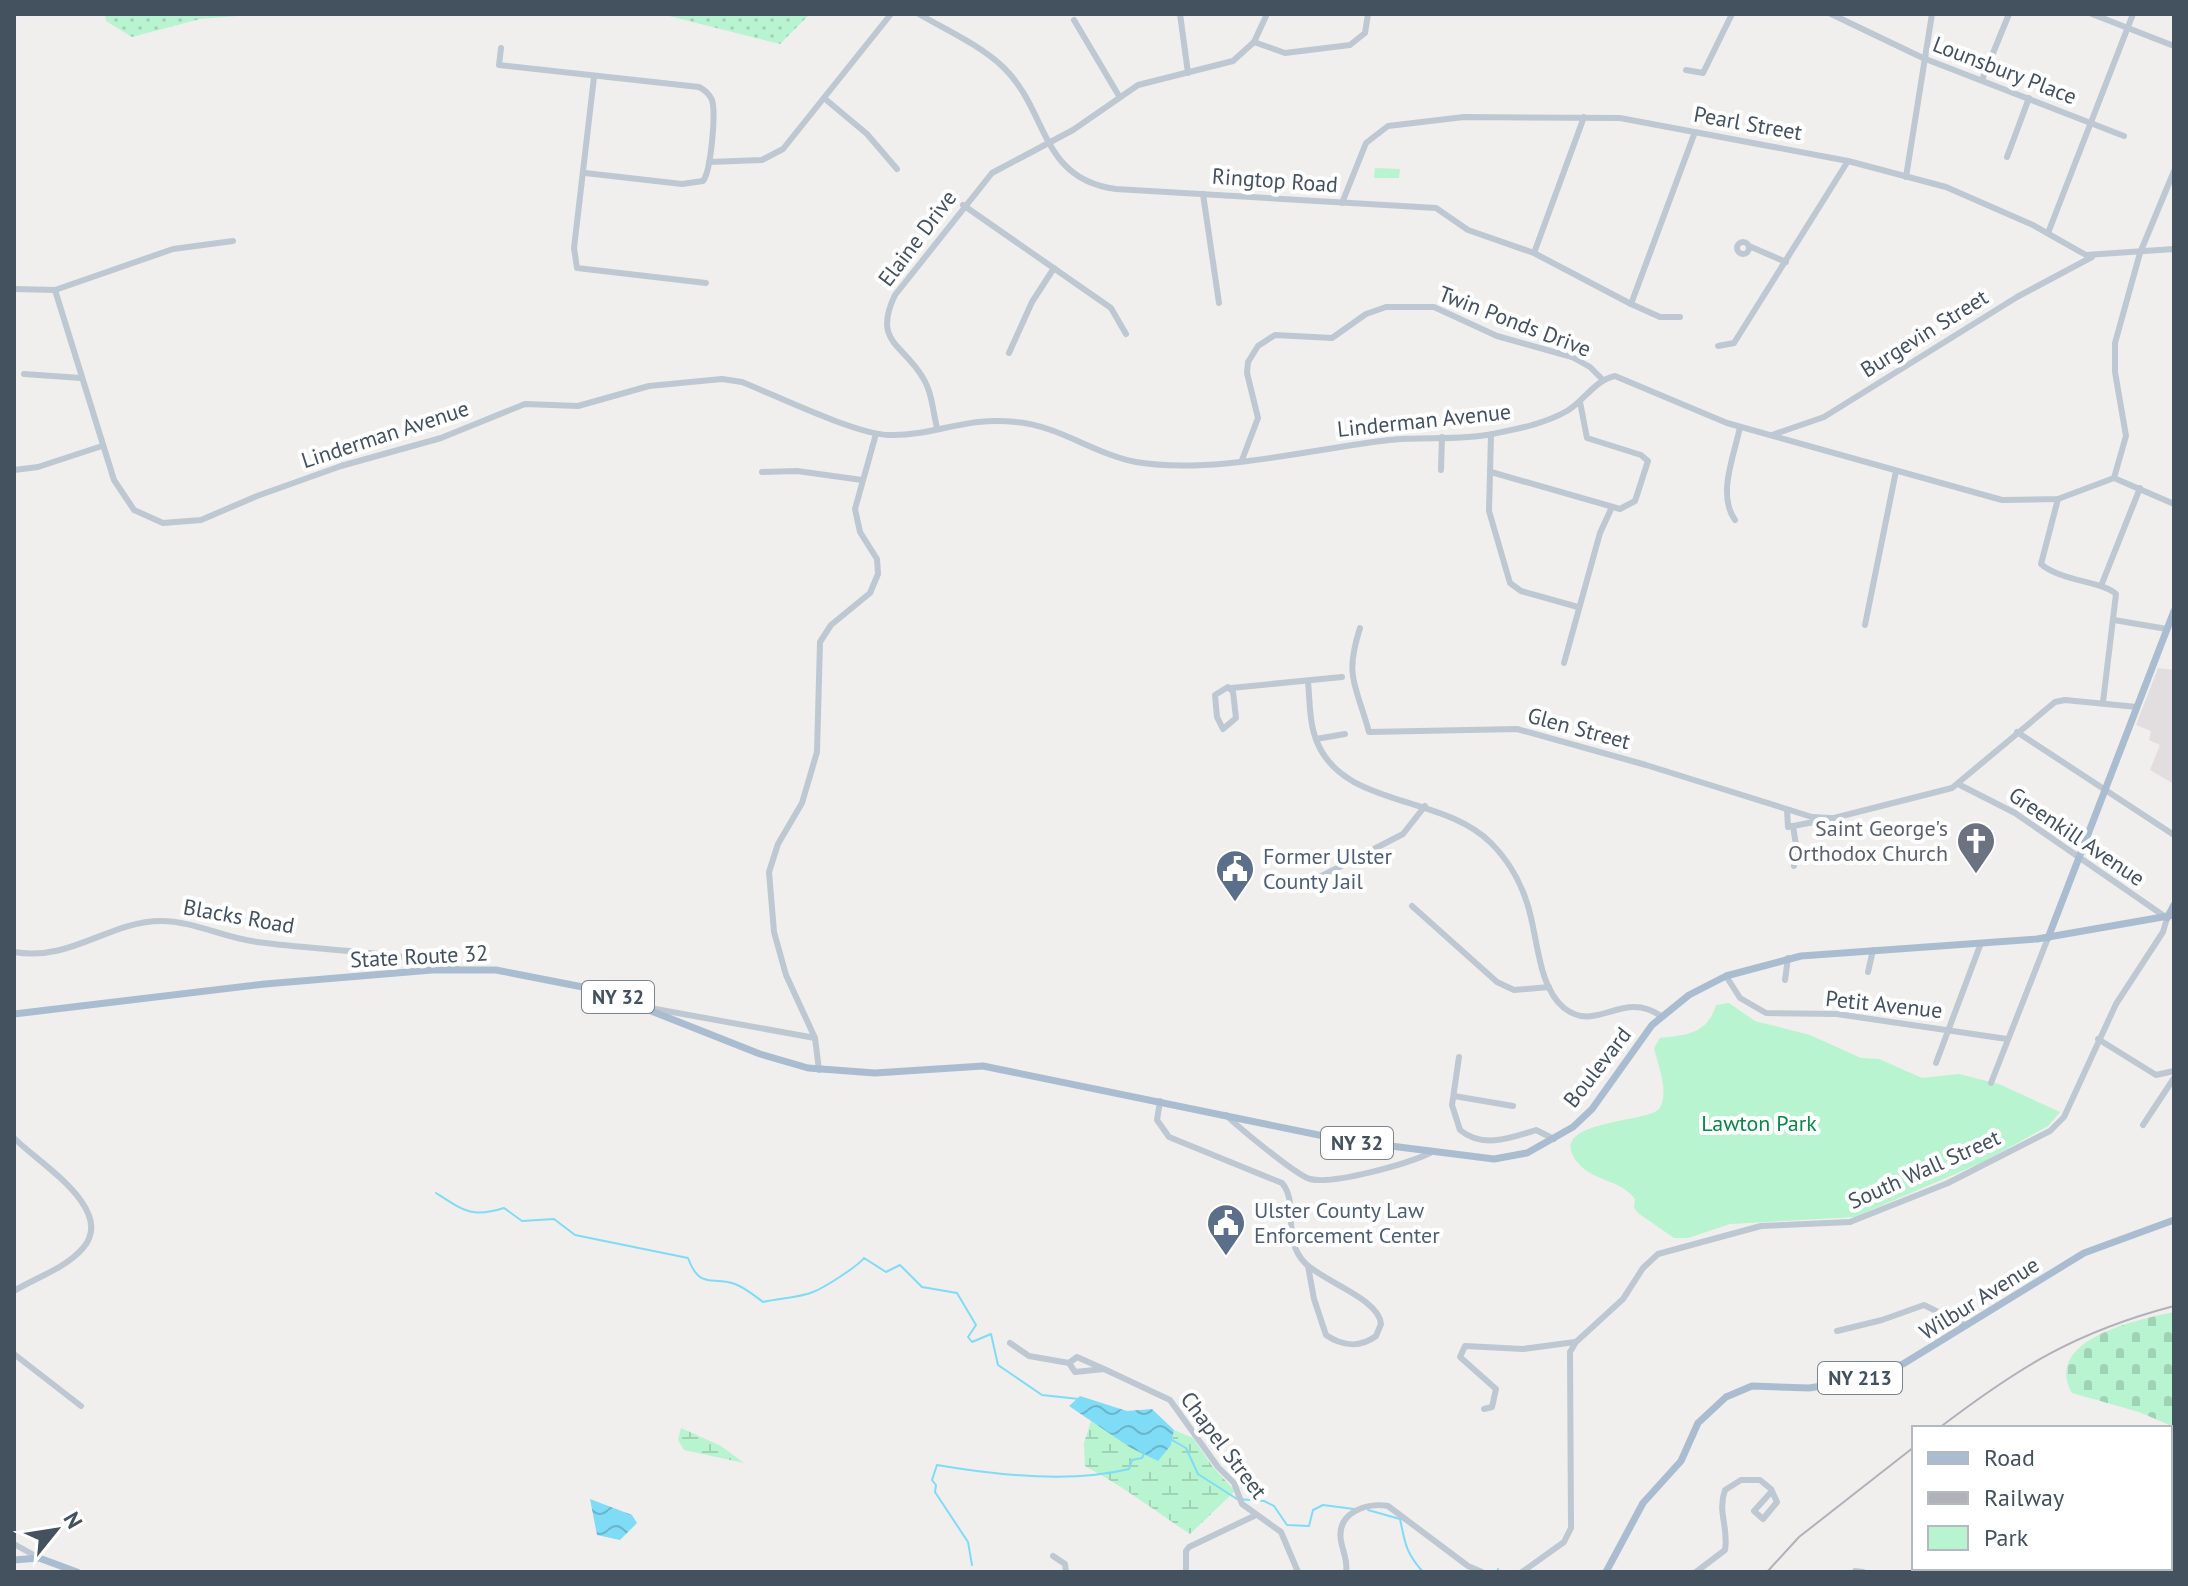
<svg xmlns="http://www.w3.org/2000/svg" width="2188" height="1586" viewBox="0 0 2188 1586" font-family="'PT Sans',sans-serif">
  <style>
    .education { fill: #e2dedf }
    .grass { fill: url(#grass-dots) }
    .wetland { fill: url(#wetland-marsh) }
    .cemetery { fill: url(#cemetery-stones) }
    .park { fill: #b7f4cf }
    .water { fill: url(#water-waves) }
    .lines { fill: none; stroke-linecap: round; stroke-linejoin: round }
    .stream { stroke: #7fdcf6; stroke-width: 2 }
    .minor { stroke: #bdc8d2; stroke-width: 6 }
    .major { stroke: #aabdd0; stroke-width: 7 }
    .rail { stroke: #afb3b9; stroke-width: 2 }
    .labels { text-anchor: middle; stroke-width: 8; stroke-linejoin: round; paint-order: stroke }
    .shield { fill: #fff; stroke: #7c858e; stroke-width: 2 }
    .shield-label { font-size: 20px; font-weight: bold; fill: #44515e }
    .street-label { font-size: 22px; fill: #44515e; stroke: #fff }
    .worship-label { font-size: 22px; fill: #5b616d; stroke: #fff; text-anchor: end }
    .service-label { font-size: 22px; fill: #4e5e75; stroke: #fff; text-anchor: start }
    .park-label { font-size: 22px; fill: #0c874a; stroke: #fff }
  </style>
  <defs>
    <pattern id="grass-dots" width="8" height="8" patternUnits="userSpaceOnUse" patternTransform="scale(2)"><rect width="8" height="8" fill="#b7f4cf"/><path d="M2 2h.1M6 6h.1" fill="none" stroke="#9fd3b4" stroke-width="1.8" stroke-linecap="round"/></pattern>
    <pattern id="wetland-marsh" width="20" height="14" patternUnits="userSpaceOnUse" patternTransform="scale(2)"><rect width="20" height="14" fill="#b7f4cf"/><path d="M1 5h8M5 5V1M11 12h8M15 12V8" fill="none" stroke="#9fd3b4"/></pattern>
    <pattern id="cemetery-stones" width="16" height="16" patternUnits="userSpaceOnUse" patternTransform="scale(2)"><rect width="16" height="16" fill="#b7f4cf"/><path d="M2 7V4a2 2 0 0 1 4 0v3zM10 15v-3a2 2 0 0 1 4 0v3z" fill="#9fd3b4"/></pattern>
    <pattern id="water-waves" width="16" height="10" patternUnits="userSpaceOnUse" patternTransform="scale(2)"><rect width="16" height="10" fill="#7fdcf6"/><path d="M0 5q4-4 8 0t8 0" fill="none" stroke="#6ab5ca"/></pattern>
  </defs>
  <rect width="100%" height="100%" fill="#f1eeee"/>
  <!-- education -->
  <polygon class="education" points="2158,668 2174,670 2174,784 2150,770 2160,745 2149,740 2151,731 2136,725"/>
  <!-- grass -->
  <g class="grass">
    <polygon points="105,14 262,14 200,19 132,37 106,21"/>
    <polygon points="661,14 810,14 780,44"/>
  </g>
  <!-- wetland -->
  <g class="wetland">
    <path d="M1091 1421 1129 1446 1171 1445 1174 1430 1193 1438 1212 1466 1235 1491 1190 1534C1154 1510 1124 1487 1085 1466L1084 1443Z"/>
    <polygon points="681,1428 721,1446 744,1463 684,1450 678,1440"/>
  </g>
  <!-- cemetery -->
  <g class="cemetery">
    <path d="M2174 1312V1427L2139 1412 2072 1393C2042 1339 2140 1319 2174 1312Z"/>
    <polygon points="2174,1472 2174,1572 2113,1572 2116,1568 2170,1568 2170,1475"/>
  </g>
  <!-- park -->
  <g class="park">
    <polygon points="1375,168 1400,169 1399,178 1374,178"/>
    <path d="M1729 1003 1755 1021 1810 1035 1861 1058 1879 1059 1922 1078 1959 1074 1999 1084 2060 1112 2048 1126 1983 1162 1855 1217 1730 1224 1688 1238H1674L1638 1213 1634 1208 1635 1199C1620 1179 1594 1182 1578 1163 1542 1120 1648 1123 1659 1109 1670 1094 1658 1065 1654 1048L1660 1038C1685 1035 1707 1035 1716 1005Z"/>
  </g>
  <!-- water -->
  <g class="water">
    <polygon points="1080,1396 1127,1411 1152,1409 1174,1430 1171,1445 1158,1461 1131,1448 1069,1406"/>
    <polygon points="590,1499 632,1515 637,1523 620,1540 597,1535"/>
  </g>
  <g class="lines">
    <!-- stream -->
    <g class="stream">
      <path d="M436 1193C464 1211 472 1218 504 1208L522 1221 554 1219 575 1235 688 1258C700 1290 711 1276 735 1284 744 1287 755 1296 763 1302 778 1298 799 1298 813 1292 824 1288 858 1266 864 1258L886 1272 900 1265 922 1287 957 1293 976 1325 968 1337 972 1342 991 1334 998 1365 1042 1395 1079 1399"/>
      <polyline points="1172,1440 1186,1448 1198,1474 1237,1499 1264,1501 1274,1506 1287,1525 1309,1526 1313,1510 1323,1505 1354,1509"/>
      <path d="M1368 1510 1400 1519C1405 1542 1405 1552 1423 1572"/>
      <path d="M972 1565 968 1542 935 1492 936 1485 932 1480 937 1465C995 1475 1072 1483 1129 1469L1132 1460 1142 1458 1145 1452"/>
      <polyline points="1497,1572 1498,1569"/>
    </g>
    <!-- minor -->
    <g class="minor">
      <path d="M919 14C946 30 980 45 1003 67 1049 111 1039 179 1116 189L1436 208 1468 230 1534 253 1631 304 1660 317H1680"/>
      <polyline points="1180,14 1188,73"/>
      <polyline points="1831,14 1923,58 2124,136"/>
      <polyline points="2092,14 2174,46"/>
      <polyline points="1074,20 1119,96"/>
      <polyline points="1254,42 1285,53 1350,45 1365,33 1368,14"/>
      <path d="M501 48 499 65 699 87C705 90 709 93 712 100 716 113 711 171 703 181L682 184 585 173"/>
      <polyline points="1686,70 1703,73 1732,14"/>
      <polyline points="594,77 574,248 577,268 706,283"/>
      <polyline points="1982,80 2009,14"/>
      <polyline points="824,98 867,134 897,169"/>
      <polyline points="2007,157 2029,98"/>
      <polyline points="709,162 762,160 783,149 891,14"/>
      <polyline points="1906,177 1932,14"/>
      <polyline points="1203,194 1219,303"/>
      <polyline points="1342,203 1366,143 1388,126 1464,117 1620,118 1848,161 1946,187 2033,225 2086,255 2174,249"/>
      <polyline points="963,205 1111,308 1126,334"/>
      <polyline points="2048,233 2133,14"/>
      <circle cx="1743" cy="248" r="6"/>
      <polyline points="1749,246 1786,262"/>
      <polyline points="1534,253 1584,117"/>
      <polyline points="14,289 55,290 173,249 233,241"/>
      <path d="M55 290 114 480 134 510 163 523 201 520 257 496 341 466 441 438 525 404 578 406 649 386 722 379 742 382C777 396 857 435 890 435 935 436 966 416 1016 422 1060 426 1094 454 1136 462 1212 475 1312 449 1389 440 1423 436 1459 441 1492 434 1517 429 1544 424 1567 411 1584 401 1595 380 1615 376L1727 423 2002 500 2058 499 2114 478 2174 504"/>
      <polyline points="1631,304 1695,132"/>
      <polyline points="1718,346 1734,343 1848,161"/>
      <polyline points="1009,353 1032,302 1054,268"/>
      <polyline points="24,374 81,378"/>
      <path d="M937 428C933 412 932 392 923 378 904 344 872 343 895 295L992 173 1073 130 1138 85 1233 61 1254 42 1267 14"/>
      <polyline points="1491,435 1489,511 1510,583 1521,591 1578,607"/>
      <polyline points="1772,435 1824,417 2017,297 2092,257"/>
      <polyline points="1242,460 1258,418 1247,373 1248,362 1258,346 1275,335 1332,338 1366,314 1386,307 1434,307 1497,336 1572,357 1590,367 1603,380"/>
      <polyline points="14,470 38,467 102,446"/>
      <polyline points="1441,470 1442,437"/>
      <polyline points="762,472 797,471 862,480"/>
      <polyline points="1491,472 1620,509 1635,501 1648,461 1641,455 1587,438 1580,402"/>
      <polyline points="2114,478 2126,436 2115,372 2115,343 2140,253 2174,171"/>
      <path d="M2058 499 2041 564C2060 581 2105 582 2116 594L2103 702"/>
      <path d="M1735 520C1717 495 1734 456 1740 427"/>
      <polyline points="2101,586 2140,488"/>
      <polyline points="2114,620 2167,629"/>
      <polyline points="1865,625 1896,471"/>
      <path d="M1360 628C1344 678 1356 684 1369 732L1517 729 1646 765 1812 817 1831 818"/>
      <polyline points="1564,663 1600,533 1612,507"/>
      <path d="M1308 682C1310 701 1309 723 1317 742 1344 808 1442 794 1491 843 1507 859 1519 879 1526 900 1538 931 1536 985 1564 1008 1597 1034 1622 989 1661 1016"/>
      <polygon points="1228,687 1233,692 1236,718 1223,729 1217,717 1215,695"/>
      <polyline points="1231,688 1342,677"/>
      <polyline points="2017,732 2174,835"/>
      <polyline points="1316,739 1345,734"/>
      <polyline points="1787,810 1788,827 1819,821"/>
      <polyline points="1830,819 1952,788 2055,702 2065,700 2137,707"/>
      <polyline points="1793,826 1797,851 1794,866"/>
      <polyline points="1286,887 1310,882 1403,834 1425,806"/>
      <polyline points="1412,906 1497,982 1514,990 1549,987"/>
      <path d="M14 952C71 962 109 921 161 921 193 921 225 938 257 942 324 951 391 950 456 968"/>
      <polyline points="1868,972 1873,950"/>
      <polyline points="1726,976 1740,998 1766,1013 1837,1014 2007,1039"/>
      <polyline points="1785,980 1788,958"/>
      <polyline points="650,1008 815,1038"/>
      <polyline points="2098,1039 2156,1075 2174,1071"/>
      <path d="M1459 1057 1452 1105 1460 1130C1483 1149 1511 1138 1536 1130L1554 1139"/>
      <polyline points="1936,1063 1981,943"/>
      <polyline points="819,1070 815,1038 786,975 774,932 769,872 778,844 802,803 817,752 820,642 831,625 870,593 878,574 877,559 860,532 855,509 876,434"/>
      <polyline points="1991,1083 2048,938"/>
      <polyline points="1454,1096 1513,1106"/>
      <path d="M1160 1101 1157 1120 1169 1137 1282 1183C1300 1204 1280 1239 1306 1264 1325 1282 1379 1299 1381 1324L1376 1336C1360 1348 1342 1346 1326 1335L1314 1299 1308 1266"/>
      <path d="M1226 1115C1237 1126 1297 1176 1310 1179 1333 1185 1407 1164 1430 1153"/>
      <polyline points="2143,1125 2174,1078"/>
      <path d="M14 1138C37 1162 117 1209 83 1248 66 1268 35 1278 14 1291"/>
      <polyline points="1837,1331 1882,1320 1924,1305 1964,1325"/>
      <polyline points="1010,1343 1029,1356 1069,1363 1075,1372 1104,1369 1170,1400 1218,1467 1234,1483 1242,1504 1281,1532 1298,1572"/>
      <polyline points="14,1354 81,1406"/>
      <polyline points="1069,1363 1077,1357 1104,1369"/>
      <polyline points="1484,1409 1492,1407 1496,1389 1460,1357 1465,1346 1523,1349 1575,1342"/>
      <polyline points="14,1544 39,1558"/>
      <polyline points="1053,1556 1065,1564 1066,1572"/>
      <polyline points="1855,1571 1863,1572"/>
      <polyline points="1186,1572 1186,1551 1189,1547 1254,1516"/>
      <path d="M1346 1572C1348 1561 1343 1552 1341 1541 1336 1513 1366 1502 1388 1506L1468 1566 1482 1572"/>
      <polyline points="1522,1572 1564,1542 1571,1528 1570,1352 1576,1342 1623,1299 1643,1268 1658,1254 1761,1226 1850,1222 1948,1183 2050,1131 2064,1117 2116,1004 2163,932 2167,918 2015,813 1958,784"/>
      <path d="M1696 1572 1725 1550C1729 1528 1717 1512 1725 1490L1741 1480H1760L1771 1489 1777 1502 1763 1519 1754 1511 1772 1491"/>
      <polyline points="1937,1572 1938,1568"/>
    </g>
    <!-- major -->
    <g class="major">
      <polyline points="2167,918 2174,905"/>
      <polyline points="2048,938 2174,611"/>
      <polyline points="14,1014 265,984 432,970 496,970 598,990 760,1054 808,1068 875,1073 983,1066 1343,1140 1494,1159 1527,1153 1573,1127 1592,1109 1652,1025 1689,995 1726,976 1801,956 2037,939 2174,915"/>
      <polyline points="14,1560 39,1558 77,1572"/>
      <polyline points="1606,1572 1643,1503 1681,1461 1698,1423 1726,1397 1752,1386 1809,1388 1835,1384 1903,1364 2084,1253 2174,1220"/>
    </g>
    <!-- rail -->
    <g class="rail">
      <path d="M1939 1428C2019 1367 2075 1332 2174 1306"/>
      <polyline points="1767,1572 1799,1537 1914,1447"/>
    </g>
  </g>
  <!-- icons -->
  <defs>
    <g id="church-pin" transform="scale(2)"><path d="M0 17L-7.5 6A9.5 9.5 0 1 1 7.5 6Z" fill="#6b7280" stroke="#fff"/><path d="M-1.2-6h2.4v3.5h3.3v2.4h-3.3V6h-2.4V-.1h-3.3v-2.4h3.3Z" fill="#fff"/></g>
    <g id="civic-pin" transform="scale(2)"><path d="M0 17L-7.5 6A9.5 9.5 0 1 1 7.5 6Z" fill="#5c6f8a" stroke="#fff"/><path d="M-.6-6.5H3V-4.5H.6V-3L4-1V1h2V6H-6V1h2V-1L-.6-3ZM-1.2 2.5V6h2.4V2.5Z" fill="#fff"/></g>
  </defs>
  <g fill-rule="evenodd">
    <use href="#church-pin" x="1976" y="841"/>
    <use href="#civic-pin" x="1235" y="869"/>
    <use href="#civic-pin" x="1226" y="1223"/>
  </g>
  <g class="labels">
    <!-- shield labels -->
    <g class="shield">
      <rect x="582" y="981" width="72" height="32" rx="6"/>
      <rect x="1321" y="1127" width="72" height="32" rx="6"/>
      <rect x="1818" y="1362" width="84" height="32" rx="6"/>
    </g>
    <g class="shield-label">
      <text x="618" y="1004">NY 32</text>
      <text x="1357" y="1150">NY 32</text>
      <text x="1860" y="1385">NY 213</text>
    </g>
    <!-- street labels -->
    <g class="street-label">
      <text transform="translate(2005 70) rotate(21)" y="8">Lounsbury Place</text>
      <text transform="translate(1748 123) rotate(10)" y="8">Pearl Street</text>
      <text transform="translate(1275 180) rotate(4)" y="8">Ringtop Road</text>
      <text transform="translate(917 238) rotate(-53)" y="8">Elaine Drive</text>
      <text transform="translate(1515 321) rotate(21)" y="8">Twin Ponds Drive</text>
      <text transform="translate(1924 333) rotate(-32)" y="8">Burgevin Street</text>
      <text transform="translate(1424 420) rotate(-6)" y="8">Linderman Avenue</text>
      <text transform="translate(385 434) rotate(-18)" y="8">Linderman Avenue</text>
      <text transform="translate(1579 728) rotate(15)" y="8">Glen Street</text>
      <text transform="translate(2077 836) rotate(34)" y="8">Greenkill Avenue</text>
      <text transform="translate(239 916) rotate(10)" y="8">Blacks Road</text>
      <text transform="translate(419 956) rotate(-3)" y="8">State Route 32</text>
      <text transform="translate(1884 1004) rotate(6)" y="8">Petit Avenue</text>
      <text transform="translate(1597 1067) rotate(-52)" y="8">Boulevard</text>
      <text transform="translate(1924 1169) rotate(-24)" y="8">South Wall Street</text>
      <text transform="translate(1979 1298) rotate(-32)" y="8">Wilbur Avenue</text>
      <text transform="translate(1224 1445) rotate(53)" y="8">Chapel Street</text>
    </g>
    <!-- worship labels -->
    <g class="worship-label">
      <text x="1948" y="836">Saint George's<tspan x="1948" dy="25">Orthodox Church</tspan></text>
    </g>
    <!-- service labels -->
    <g class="service-label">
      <text x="1263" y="864">Former Ulster<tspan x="1263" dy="25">County Jail</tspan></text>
      <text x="1254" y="1218">Ulster County Law<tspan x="1254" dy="25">Enforcement Center</tspan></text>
    </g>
    <!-- park labels -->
    <g class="park-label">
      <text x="1759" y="1131">Lawton Park</text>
    </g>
  </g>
  <!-- border -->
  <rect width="2188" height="1586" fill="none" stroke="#44515e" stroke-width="32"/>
  <!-- legend -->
  <rect x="1912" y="1426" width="260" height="144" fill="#ffffff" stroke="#b4b9bf" stroke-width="2"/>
  <rect x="1928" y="1452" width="40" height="12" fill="#aabdd0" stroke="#b4b9bf" stroke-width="2"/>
  <text x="1984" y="1466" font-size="24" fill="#44515e">Road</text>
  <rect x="1928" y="1492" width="40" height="12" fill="#afb3b9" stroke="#b4b9bf" stroke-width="2"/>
  <text x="1984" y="1506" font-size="24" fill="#44515e">Railway</text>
  <rect x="1928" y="1526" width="40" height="24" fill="#b7f4cf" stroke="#b4b9bf" stroke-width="2"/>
  <text x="1984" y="1546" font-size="24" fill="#44515e">Park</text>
  <!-- north arrow -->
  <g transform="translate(56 1530) rotate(60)" stroke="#ffffff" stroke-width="6" paint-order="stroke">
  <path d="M0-6L14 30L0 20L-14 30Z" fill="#44515e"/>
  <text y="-12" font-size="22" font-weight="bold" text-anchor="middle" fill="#44515e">N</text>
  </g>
</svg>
